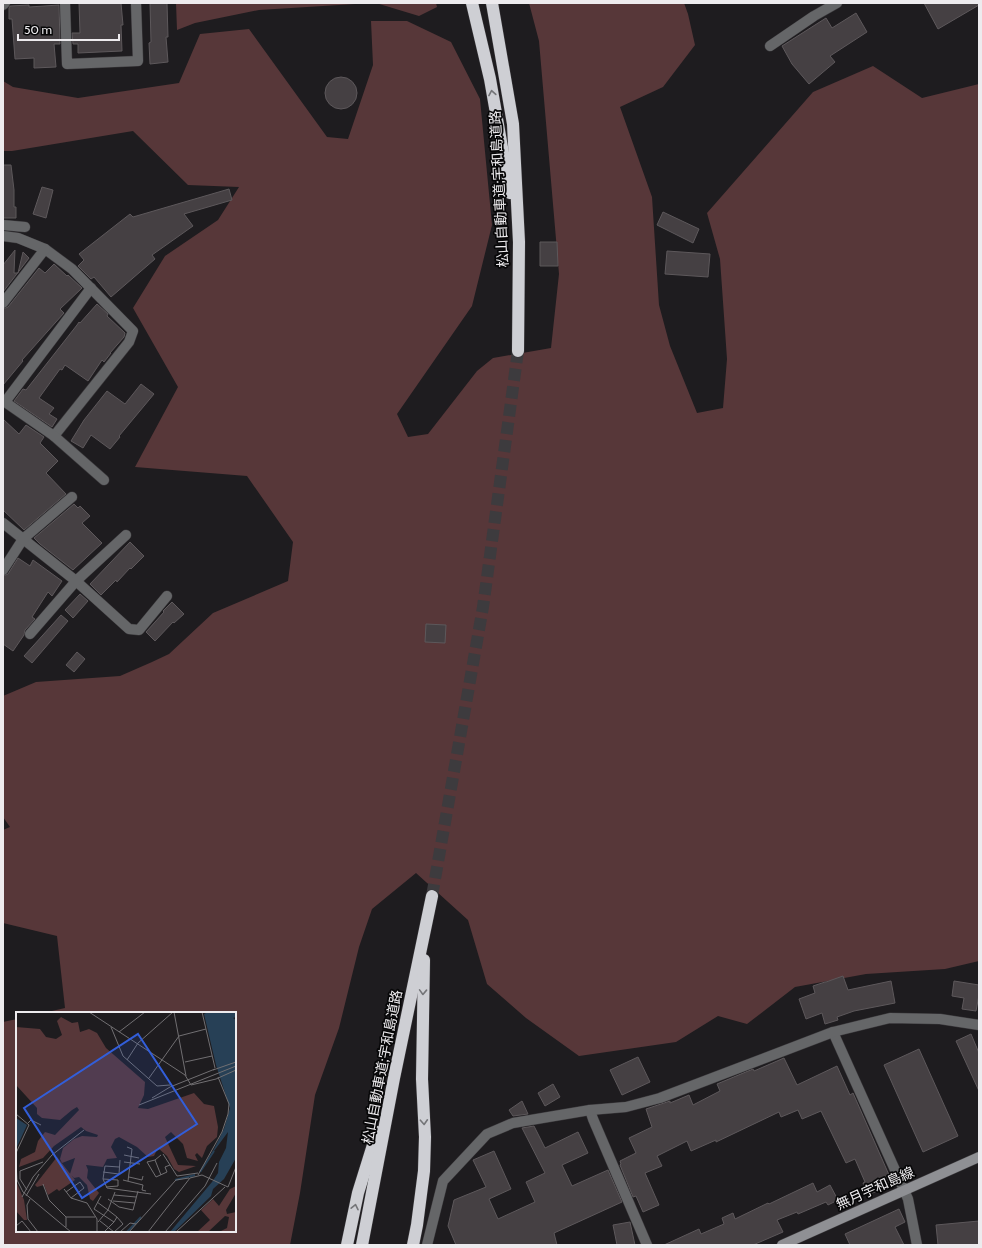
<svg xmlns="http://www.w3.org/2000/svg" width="982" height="1248" viewBox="0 0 982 1248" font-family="Cabin,'Noto Sans JP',sans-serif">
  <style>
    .green { fill: #573739 }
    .building { fill: #454043; stroke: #5d585b }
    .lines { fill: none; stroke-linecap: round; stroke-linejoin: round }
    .highway-tunnel { stroke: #3d3b3e; stroke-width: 12; stroke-dasharray: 12 6; stroke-linecap: butt }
    .street-casing { stroke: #3b393c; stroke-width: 11 }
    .secondary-casing { stroke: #3b393c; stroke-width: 11 }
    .highway-casing { stroke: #3b393c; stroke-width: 13 }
    .street { stroke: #656668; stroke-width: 10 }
    .secondary { stroke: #8f9094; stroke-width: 10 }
    .highway { stroke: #cecfd4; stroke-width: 12 }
    .oneway { stroke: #747578 }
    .labels { text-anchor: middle; stroke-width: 3.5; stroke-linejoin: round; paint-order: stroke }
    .street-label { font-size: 14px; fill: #edebee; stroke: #070708 }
    .inset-river { fill: none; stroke: #274056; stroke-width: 2 }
    .inset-road { fill: none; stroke: #716f72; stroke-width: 1 }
    .view { fill: #325eda; fill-opacity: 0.15; stroke: #325eda; stroke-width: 2 }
    .inset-edge { fill: none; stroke: #edebee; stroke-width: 2 }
  </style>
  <rect width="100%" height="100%" fill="#1e1c1f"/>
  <!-- green -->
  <g class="green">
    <polygon points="176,3 371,3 259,10 195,23 177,30"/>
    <polygon points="376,3 436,3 437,7 419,16"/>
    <polygon points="529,3 684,3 688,14 695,45 663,87 620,107 652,197 659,305 670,346 697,413 723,408 727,359 720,259 707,213 813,92 873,66 922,98 979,84 979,961 945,969 866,974 795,987 747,1024 718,1016 676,1042 579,1056 526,1018 487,984 468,920 416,873 372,909 359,947 339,1028 315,1095 300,1193 290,1245 3,1245 3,1022 17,1019 17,1231 235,1231 235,1013 43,1013 65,1008 57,936 3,923 3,830 10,827 3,817 3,696 36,682 120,676 152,662 169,654 213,613 288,581 293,542 247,476 135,467 178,387 133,308 165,256 218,220 239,187 188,185 133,131 12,151 3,151 3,81 13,87 78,98 179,83 200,34 249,29 327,137 348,139 373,65 371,21 407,21 451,42 480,99 492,225 472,306 397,414 408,437 428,434 477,371 493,358 551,348 559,274 539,41"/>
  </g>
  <!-- building -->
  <g class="building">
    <polygon points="79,3 121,3 123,25 121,25 122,51 78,53 78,44 73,44 72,33 80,33"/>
    <polygon points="150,3 167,3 168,37 166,37 168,62 150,64 149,43 151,42"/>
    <polygon points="924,3 979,3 979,5 938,29"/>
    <polygon points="29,5 29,7 59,5 60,44 54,44 56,67 34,68 34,58 15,59 12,19 9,19 9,8 10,6"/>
    <polygon points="856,13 867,32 830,56 835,62 809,84 792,64 782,46 826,18 832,28"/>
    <circle cx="341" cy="93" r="16"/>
    <polygon points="3,165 11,165 14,190 14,207 16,207 16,218 3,218"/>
    <polygon points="42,187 53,190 46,218 33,214"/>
    <polygon points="229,189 232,200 184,214 193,226 152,255 155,259 111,297 94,277 91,279 78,266 84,260 79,254 130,214 133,217"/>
    <polygon points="663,212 699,229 693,243 657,225"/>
    <polygon points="540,242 557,242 558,266 540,266"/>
    <polygon points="15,250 14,273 18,273 23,252 29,258 3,292 3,265"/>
    <polygon points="667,251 710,254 708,277 665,274"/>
    <polygon points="54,264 67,276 68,275 82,288 60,309 64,313 22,360 23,361 3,385 3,309 8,307 39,268 45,273"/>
    <polygon points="97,304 108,314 107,316 125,333 124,337 110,353 111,353 104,362 102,360 88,381 65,365 62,370 60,369 39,398 54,408 49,414 57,419 52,427 14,401 23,389 26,390 77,325 79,322 80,323"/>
    <polygon points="141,384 154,394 119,436 120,437 110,449 91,435 83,448 71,441 84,420 107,391 125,404"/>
    <polygon points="3,419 19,434 26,425 44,437 40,443 58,461 46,473 66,494 24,530 3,510"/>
    <polygon points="74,504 78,508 80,506 90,516 82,523 102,543 73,570 40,544 34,538"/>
    <polygon points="130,542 144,556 131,569 130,568 117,582 116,580 101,595 90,584"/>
    <polygon points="18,558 30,566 33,560 62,581 52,596 48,592 32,617 35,619 25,630 24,635 13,651 3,644 3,576 8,574"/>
    <polygon points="80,594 88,601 73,618 65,610"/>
    <polygon points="172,602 184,614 174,623 173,622 155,641 146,632 164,612 163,611"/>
    <polygon points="61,615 68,621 32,663 24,656"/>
    <polygon points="426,624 446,625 445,643 425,642"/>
    <polygon points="77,652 85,659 74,672 66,665"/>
    <polygon points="843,976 848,990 891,981 895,1003 854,1011 837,1017 838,1020 825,1024 822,1013 806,1019 799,999 815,993 813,986 825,982 826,982"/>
    <polygon points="954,981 979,985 979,995 976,1011 962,1009 964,998 952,996"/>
    <polygon points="971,1034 979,1053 979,1091 956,1041"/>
    <polygon points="919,1049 958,1136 923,1152 884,1065"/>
    <polygon points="638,1057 650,1082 622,1095 610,1070"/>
    <polygon points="784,1058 797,1085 837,1066 850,1095 853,1093 893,1184 868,1195 863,1183 865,1182 855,1159 846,1163 821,1111 802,1119 798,1110 781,1117 779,1112 716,1142 716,1140 691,1151 687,1141 657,1156 662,1166 645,1173 659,1205 643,1212 636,1196 633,1197 620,1165 621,1164 620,1161 636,1153 629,1138 652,1127 646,1109 670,1101 670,1103 689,1095 693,1105 720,1091 717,1084 753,1069 754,1071"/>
    <polygon points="553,1084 560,1097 545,1106 538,1093"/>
    <polygon points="522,1101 528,1114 513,1116 509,1110"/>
    <polygon points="534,1126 545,1148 578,1132 588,1153 562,1165 572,1186 608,1170 622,1202 554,1233 557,1245 456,1245 448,1226 454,1200 486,1187 473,1160 494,1151 511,1189 489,1199 498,1219 535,1202 526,1182 545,1173 522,1128"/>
    <polygon points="813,1183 817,1192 830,1185 838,1200 828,1205 826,1202 798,1214 797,1212 777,1220 783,1232 753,1245 664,1245 699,1229 701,1234 724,1224 722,1218 733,1213 735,1219 768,1203 769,1204"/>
    <polygon points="899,1209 905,1222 895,1227 904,1245 850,1245 845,1234"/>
    <polygon points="979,1221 979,1245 938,1245 936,1225"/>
    <polygon points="630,1222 635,1245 617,1245 613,1225"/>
  </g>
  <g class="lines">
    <!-- highway-tunnel -->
    <polyline class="highway-tunnel" points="432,896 483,607 518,351"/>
    <!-- street casing -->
    <g class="street-casing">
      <g id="street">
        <polyline points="65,3 67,64 138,61 136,3"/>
        <polyline points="3,5 5,3"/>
        <polyline points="770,46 814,16 837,3"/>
        <polyline points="3,225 25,227"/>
        <polyline points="3,236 18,238 45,249 72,269 133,331 129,342 54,436"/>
        <polyline points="91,288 5,402 54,436 104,480"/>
        <polyline points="3,303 45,249"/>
        <polyline points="3,523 76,581 129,629 139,630 167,596"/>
        <polyline points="3,570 23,539 72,497"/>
        <polyline points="30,634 76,581 126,535"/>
        <polyline points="833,1032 904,1190 908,1199 917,1245"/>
        <polyline points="590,1110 593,1119 647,1245"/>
        <polyline points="427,1245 443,1181 487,1134 513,1123 590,1110 626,1107 660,1098 833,1032 890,1018 940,1019 979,1025"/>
      </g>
    </g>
    <!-- secondary casing -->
    <g class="secondary-casing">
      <polyline id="secondary" points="782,1245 979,1157"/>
    </g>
    <!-- highway casing -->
    <g class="highway-casing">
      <g id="highway">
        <polyline points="472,3 490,79 510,193"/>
        <polyline points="492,3 513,124 519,242 518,351"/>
        <polyline points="347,1245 358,1193 377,1132"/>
        <polyline points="362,1245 394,1078 432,896"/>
        <polyline points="413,1245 417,1225 424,1171 425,1137 422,1079 424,960"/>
      </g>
    </g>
    <!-- street -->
    <use href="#street" class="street"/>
    <!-- secondary -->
    <use href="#secondary" class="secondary"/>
    <!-- highway -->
    <use href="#highway" class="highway"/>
  </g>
  <!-- one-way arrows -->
  <defs><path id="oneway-chevron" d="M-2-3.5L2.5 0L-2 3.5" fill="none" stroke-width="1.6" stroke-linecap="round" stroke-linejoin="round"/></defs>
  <g class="oneway">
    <use href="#oneway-chevron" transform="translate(492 93) rotate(-100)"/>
    <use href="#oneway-chevron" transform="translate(423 992) rotate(92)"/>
    <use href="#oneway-chevron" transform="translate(424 1122) rotate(87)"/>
    <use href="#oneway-chevron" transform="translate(355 1207) rotate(-78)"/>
  </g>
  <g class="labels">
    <!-- street labels -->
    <g class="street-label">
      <text transform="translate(499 189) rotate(-93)" y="5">松山自動車道;宇和島道路</text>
      <text transform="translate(382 1067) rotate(-79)" y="5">松山自動車道;宇和島道路</text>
      <text transform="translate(875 1188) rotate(-24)" y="5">無月宇和島線</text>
    </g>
  </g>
  <!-- overview -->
  <g transform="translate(16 1012)">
    <rect width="220" height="220" fill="#1e1c1f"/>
    <path d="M45 5 56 11 62 10 64 20 73 17 81 21 90 36 129 70 128 83 122 96 132 97 178 81 188 92 198 94 202 115 201 125 191 134 186 146 181 141 179 143 182 149 171 146 167 132 155 120 149 125 162 153 180 154 163 160 158 157 151 144 142 136 138 144 132 145 121 135 103 125 99 127 95 135 101 146 91 147 87 155 70 153 72 158 71 166 83 181 77 189 74 187 71 173 63 165 58 166 54 162 59 146 46 151 44 147 47 136 58 127 66 124 81 125 82 123 70 119 65 115 38 134 27 146 3 155 5 147 19 140 22 129 29 120 39 123 63 98 61 95 56 98 44 108 26 106 21 102V96L0 73V15L24 17 30 25 40 27 46 23 41 9ZM41 145 59 168 43 179 41 177 32 183 28 173 21 175 19 173ZM0 169 8 188 11 208H8L0 199ZM220 174V181L210 198 211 202 220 200V220H203L211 216 213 205 209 204 192 220H181L194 208 185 198 197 187 203 194 214 177Z" fill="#573739"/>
    <path d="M192 0H220V5L217 6 220 8V146L208 167 197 177 195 184 158 220H154L196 170 202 161 203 150 210 136 212 120 195 143 208 117 214 96 200 53 188 2ZM0 106 11 113 0 137Z" fill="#274056"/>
    <path class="inset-river" d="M184 160 198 139M159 168 179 163M111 220 125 205"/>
    <path class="inset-road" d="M73 0 169 63 175 73 200 67 220 58M158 0 170 64M186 0 199 56M95 15 107 44 141 74 154 73M103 20 129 0M111 48 122 31 157 0M169 50 196 44M197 58 220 50M133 66 163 24 190 17M136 86 154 75 199 57M123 93 220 54M0 102 13 113 0 141M12 111 15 108 25 113M111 135 116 137 112 169M147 142 161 164 182 161M108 143 123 146M139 148 131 150 140 165 151 160 149 155 154 153M0 150 1 168 7 180 55 220M108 150 124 152M103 155 89 154 87 167 91 176 135 182M87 160 103 162 104 148M145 163 139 148 145 143M182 163 206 120 212 102 213 92 202 65M113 165 126 168 127 164M87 167 102 168V174L90 175M107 168 127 173 126 178 130 179M27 172 33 188 50 205V215M48 177 55 186 71 191 81 207V220M11 178 4 167V159L27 150M50 180 64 170 68 176 55 186M98 183 120 185M10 184 23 162M6 185 17 165 36 143 68 118M14 187 11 193 12 207 22 220M92 187 103 195 117 198 122 179M97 189 119 191M81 190 92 198 99 180M78 197 98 210 88 220M78 197 85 184M50 205H79M84 209 98 220M82 210 92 198 101 205 98 210M0 214 6 209 15 220M98 220 107 212 101 205M104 220 114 211 120 212M113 220 160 168 173 166M132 220 174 166 186 163 212 175 220 155M149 220 189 174 201 151M160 220 209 175"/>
    <path class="view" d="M122 22 181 112 66 186 8 96Z"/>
    <rect width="220" height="220" class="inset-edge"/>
  </g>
  <!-- border -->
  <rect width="982" height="1248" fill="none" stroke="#edebee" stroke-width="8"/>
  <!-- scale -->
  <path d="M18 34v6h101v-6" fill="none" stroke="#edebee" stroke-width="2"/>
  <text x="24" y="34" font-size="12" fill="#edebee" stroke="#070708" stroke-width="3" paint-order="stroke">50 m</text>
</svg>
